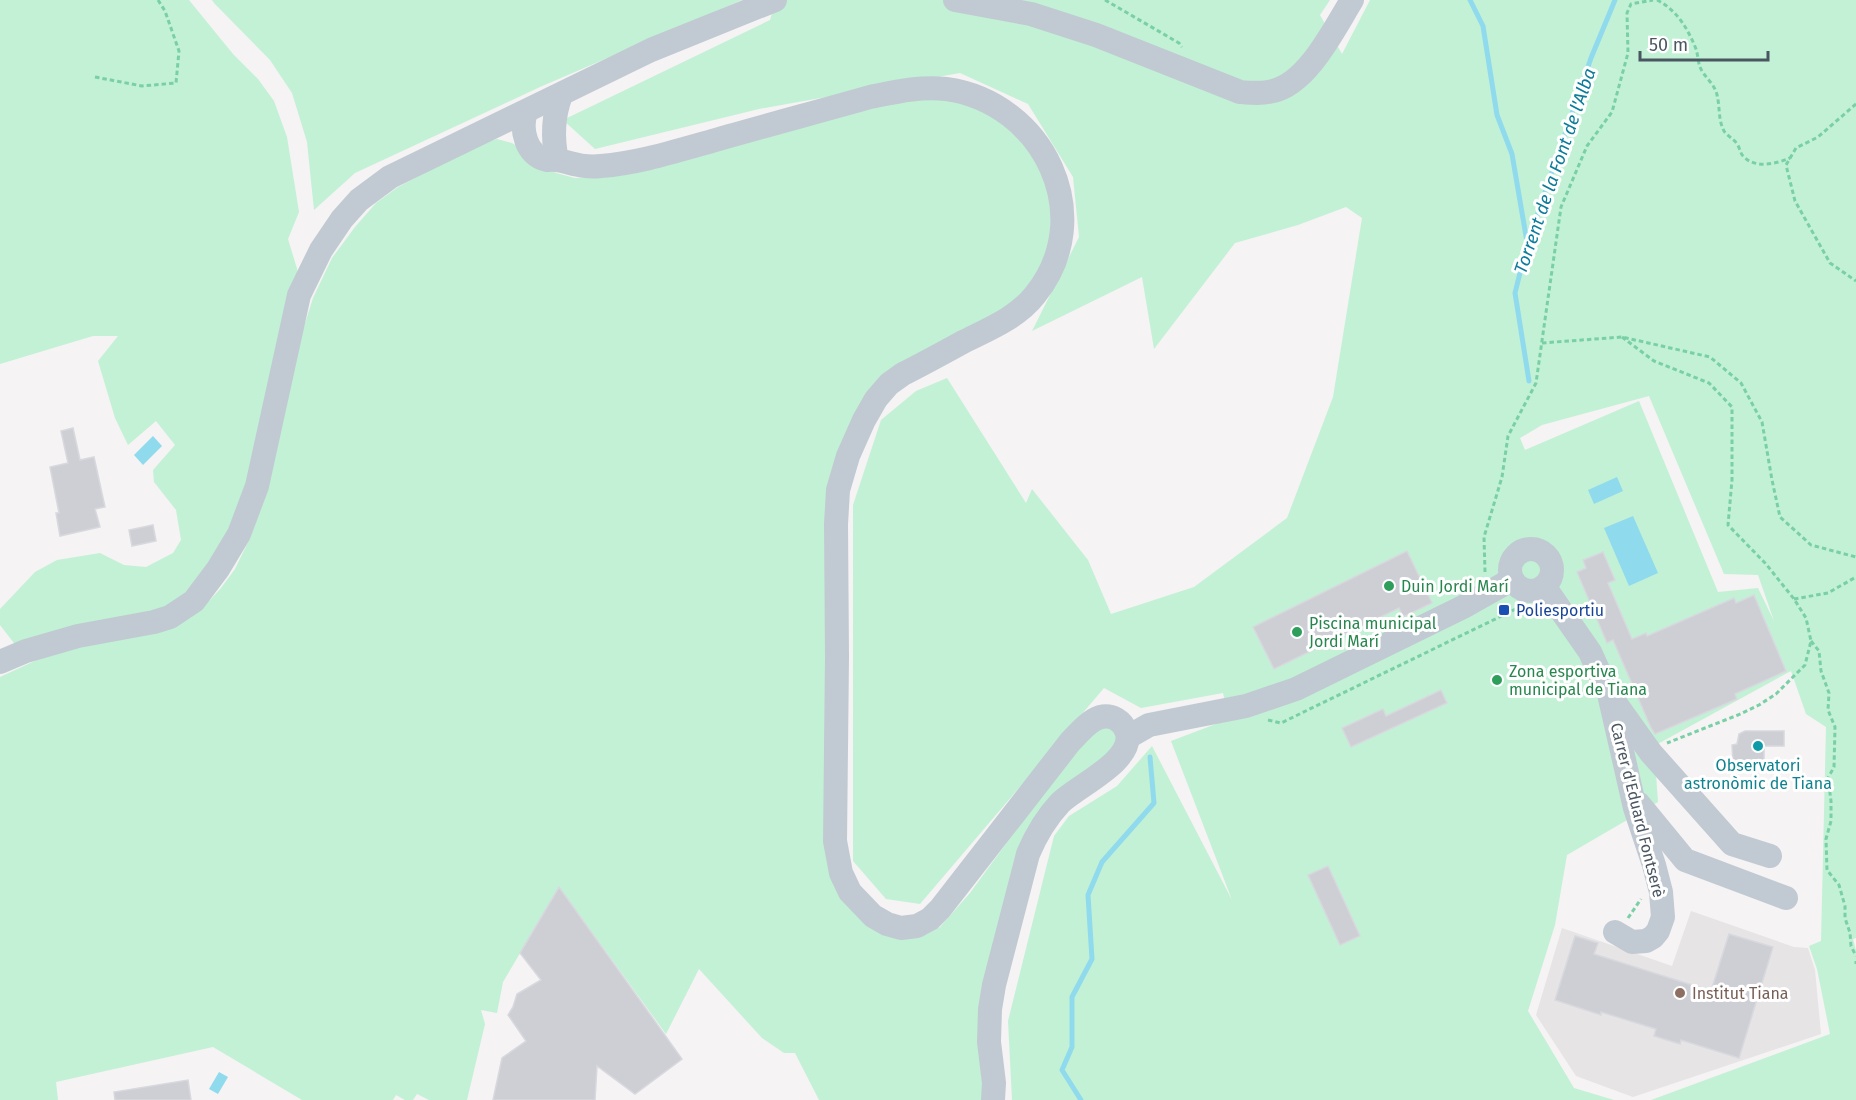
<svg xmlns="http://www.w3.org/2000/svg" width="1856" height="1100" viewBox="0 0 1856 1100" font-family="'Fira Sans',sans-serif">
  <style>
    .education { fill: #e6e4e5 }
    .green { fill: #c3f1d5; fill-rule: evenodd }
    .water { fill: #90daee }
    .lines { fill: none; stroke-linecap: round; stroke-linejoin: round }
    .stream { stroke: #90daee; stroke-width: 5 }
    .building { fill: #cdcfd5; stroke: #d7d9de; stroke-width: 1.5 }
    .path { stroke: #7ad0a6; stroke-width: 3; stroke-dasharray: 4.5 3; stroke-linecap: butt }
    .minor { stroke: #c1cad2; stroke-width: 24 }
    .leisure-dot { fill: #2e9e5b; stroke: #fff; stroke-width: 2 }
    .transit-dot { fill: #1a4fb4; stroke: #fff; stroke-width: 2 }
    .culture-dot { fill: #0f9aa8; stroke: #fff; stroke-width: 2 }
    .education-dot { fill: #8d6e63; stroke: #fff; stroke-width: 2 }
    .labels { text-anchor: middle; stroke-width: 6; stroke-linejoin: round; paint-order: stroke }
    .leisure-label { font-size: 16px; fill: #27864d; stroke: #fff; text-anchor: start }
    .transit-label { font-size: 16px; fill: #164399; stroke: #fff; text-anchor: start }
    .culture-label { font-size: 16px; fill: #0d838f; stroke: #fff }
    .street-label { font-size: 16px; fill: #4a5661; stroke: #fff }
    .education-label { font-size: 16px; fill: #785e54; stroke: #fff; text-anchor: start }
    .water-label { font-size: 18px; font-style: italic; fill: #0c7c9b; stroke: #fff }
  </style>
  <rect width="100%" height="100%" fill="#f5f3f3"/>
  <!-- education -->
  <polygon class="education" points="1691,911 1794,947 1808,948 1815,970 1821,1034 1633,1097 1576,1076 1536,1015 1562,928 1672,966"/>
  <!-- green -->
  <g class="green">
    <polygon points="0,0 189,0 233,54 258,79 274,101 287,137 299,212 288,239 298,272 247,486 227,543 191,592 166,608 17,647 0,625 0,609 35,572 57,560 100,553 124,565 146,567 173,553 181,540 176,510 154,482 153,470 175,445 156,421 128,445 115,418 98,361 118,336 93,336 0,364"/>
    <polygon points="212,0 742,0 540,87 355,173 314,210 307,142 292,93 270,60 214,3"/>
    <path d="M776 0H1330L1320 15 1342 54 1370 0H1856V938L1853 939 1856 950V1100H1651L1830 1034 1817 969 1809 946 1821 941 1826 727 1806 714 1791 671 1654 746 1658 802 1567 855 1555 925 1528 1011 1574 1088 1614 1100H1012L1008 1021 1054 836 1069 816 1117 786 1152 746 1232 900 1171 741 1229 719 1223 693 1141 708 1104 688 920 904 886 899 853 861V505L881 420 916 391 947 378 1026 503 1032 489 1088 560 1111 614 1194 587 1287 518 1333 397 1362 218 1346 207 1298 225 1235 243 1154 349 1142 277 1032 331 1079 237 1073 177 1028 104 960 73 759 109 595 149 563 120 770 20ZM1649 396 1724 574 1758 575 1774 621 1758 588 1718 592 1639 401 1525 450 1520 438 1542 425Z"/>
    <polygon points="935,98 972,105 1002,120 1038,159 1052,205 1048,256 1015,304 898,369 847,433 843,894 925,935 940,927 970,893 1087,733 1099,725 1119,730 1116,749 1032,833 986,1100 819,1100 795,1053 784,1053 762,1038 699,969 666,1034 559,887 503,982 497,1013 481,1010 485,1024 467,1100 429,1100 417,1094 413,1100 405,1100 396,1095 393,1100 302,1100 213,1047 56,1082 58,1100 0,1100 0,677 39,659 91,644 180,622 210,600 221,588 235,569 251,536 299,342 313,298 332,258 355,227 376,203 398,187 482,143 497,139 512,143 556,173 575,178 602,177 884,103"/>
  </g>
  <!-- water -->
  <g class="water">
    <polygon points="153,436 162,446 143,465 134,455"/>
    <polygon points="1617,477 1623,491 1594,504 1588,490"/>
    <polygon points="1633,516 1658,573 1629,586 1604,528"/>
    <polygon points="219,1072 228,1077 218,1094 209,1089"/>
  </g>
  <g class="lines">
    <!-- stream -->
    <g class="stream">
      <polyline points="1470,0 1483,26 1497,115 1512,154 1527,242"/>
      <polyline points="1529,381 1515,293 1527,245 1591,58 1615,0"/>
      <polyline points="1081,1100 1062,1070 1072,1047 1072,997 1092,959 1088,895 1102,862 1154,803 1150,757"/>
    </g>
  </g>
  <!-- building -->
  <g class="building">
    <polygon points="73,428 80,460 94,457 105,507 95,509 100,527 60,536 56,513 59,513 50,467 68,463 61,431"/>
    <polygon points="153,525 156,541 132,546 129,530"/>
    <polygon points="1407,551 1432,603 1403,617 1399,608 1274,669 1253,627"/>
    <polygon points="1603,552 1615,580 1608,583 1632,639 1646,633 1647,636 1734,598 1736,603 1754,595 1786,671 1735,694 1737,699 1655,734 1651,728 1613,640 1607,643 1577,572 1586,568 1583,560"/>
    <polygon points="1441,690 1447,703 1351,747 1342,728 1383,709 1386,716"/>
    <polygon points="1745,731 1784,731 1784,746 1764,746 1764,760 1733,761 1732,745 1737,744 1739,734"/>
    <polygon points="1328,866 1360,936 1340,945 1308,875"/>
    <polygon points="559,887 682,1059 635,1094 597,1066 595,1100 493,1100 502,1058 526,1041 508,1015 513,1007 517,994 541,980 520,953"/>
    <polygon points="1729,934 1773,947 1739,1058 1681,1040 1680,1044 1654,1036 1656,1029 1601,1012 1601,1015 1555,1000 1575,936 1598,943 1594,954 1711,991"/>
    <polygon points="188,1080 191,1100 115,1100 114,1092"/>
  </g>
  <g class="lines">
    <!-- path -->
    <g class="path">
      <polyline points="1105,0 1179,43 1182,47"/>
      <path d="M1657 0C1677 10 1688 29 1696 49 1698 55 1698 62 1700 67 1704 77 1715 84 1717 95 1720 106 1718 120 1724 131 1727 136 1734 139 1737 144 1740 148 1740 153 1743 156 1755 169 1776 164 1790 158"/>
      <polyline points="95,77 142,86 176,83 179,51 165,11 158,0"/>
      <polyline points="1856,104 1818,137 1796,148 1786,165 1795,201 1830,263 1856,281"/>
      <polyline points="1622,337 1654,361 1709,383 1732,407 1732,480 1728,525 1766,564 1794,599 1806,618 1811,641 1805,665 1776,694 1759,705 1738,715 1667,743"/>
      <polyline points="1542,343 1622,337 1710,357 1741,383 1762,422 1772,480 1780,517 1811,545 1856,557"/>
      <polyline points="1485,572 1484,537 1502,477 1508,436 1536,383 1561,207 1587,146 1612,112 1628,53 1627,13 1631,4 1653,0"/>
      <polyline points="1794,599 1828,593 1856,577"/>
      <polyline points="1811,641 1819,651 1821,671 1829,693 1828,710 1835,727 1834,767 1828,778 1831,801 1831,821 1826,839 1827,870 1839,885 1845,906 1845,918 1850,933 1851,946 1856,956"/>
      <polyline points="1268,720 1281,723 1520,607 1534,608"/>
      <polyline points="1628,918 1641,899"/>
      <polyline points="1856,961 1856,964"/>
    </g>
    <!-- minor -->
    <g class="minor">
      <path d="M955 0 1031 14 1096 35 1240 92C1252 93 1262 94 1273 91 1308 83 1334 29 1352 0"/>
      <path d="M526 112C520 129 526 156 547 160 550 160 554 159 557 160 573 163 582 168 601 166 639 163 676 151 712 141 764 126 817 112 870 97 895 92 920 86 946 89 1043 102 1099 216 1035 295 1017 318 989 329 963 342 943 353 923 364 903 374L889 384 876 399 864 420 848 456 838 490 836 524 837 657 835 841 841 873 850 892 873 916 887 924 901 928 917 926 930 919 940 909 1070 742C1082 730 1097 709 1116 719 1121 722 1125 727 1127 733 1134 761 1077 786 1060 803 1046 818 1036 835 1028 854L994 985 990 1009 989 1042 994 1083 993 1100"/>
      <path d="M557 160C552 137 553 116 561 95"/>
      <circle cx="1531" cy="570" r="21"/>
      <polyline points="1544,586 1590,652 1609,694 1635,808 1654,865 1661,892 1663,917 1658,931 1653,937 1646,941 1632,942 1615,932"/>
      <polyline points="0,662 26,651 78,636 154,622 170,617 194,601 218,569 239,534 257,486 299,295 321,250 342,219 359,200 390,177 651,50 775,0"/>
      <polyline points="1616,704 1651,753 1732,844 1770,856"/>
      <polyline points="1128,737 1149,725 1246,706 1296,689 1463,607 1504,584 1511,577"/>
      <polyline points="1639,804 1685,860 1786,898"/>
    </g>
  </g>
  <!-- markers -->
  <g class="leisure-dot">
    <circle cx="1389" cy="586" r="6"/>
    <circle cx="1297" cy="632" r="6"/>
    <circle cx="1497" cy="680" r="6"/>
  </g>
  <rect class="transit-dot" x="1498" y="604" width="12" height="12" rx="3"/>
  <circle class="culture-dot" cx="1758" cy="746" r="6"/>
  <circle class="education-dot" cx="1680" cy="993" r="6"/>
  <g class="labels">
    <!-- leisure labels -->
    <g class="leisure-label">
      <text x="1401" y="592">Duin Jordi Marí</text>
      <text x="1309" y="629">Piscina municipal<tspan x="1309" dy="18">Jordi Marí</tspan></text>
      <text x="1509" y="677">Zona esportiva<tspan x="1509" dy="18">municipal de Tiana</tspan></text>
    </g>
    <!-- transit labels -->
    <g class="transit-label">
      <text x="1516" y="616">Poliesportiu</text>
    </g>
    <!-- culture labels -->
    <g class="culture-label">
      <text x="1758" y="771">Observatori<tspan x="1758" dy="18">astronòmic de Tiana</tspan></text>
    </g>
    <!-- street labels -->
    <g class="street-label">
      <text transform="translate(1638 810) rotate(76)" y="6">Carrer d'Eduard Fontserè</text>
    </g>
    <!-- education labels -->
    <g class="education-label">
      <text x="1692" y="999">Institut Tiana</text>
    </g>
    <!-- water labels -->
    <g class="water-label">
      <text transform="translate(1555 171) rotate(-71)" y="6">Torrent de la Font de l'Alba</text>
    </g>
  </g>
  <!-- scale -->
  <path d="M1640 51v9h128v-9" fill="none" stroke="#4a5661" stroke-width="3"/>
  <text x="1649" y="51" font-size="18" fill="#4a5661" stroke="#ffffff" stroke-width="4.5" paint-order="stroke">50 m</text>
</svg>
